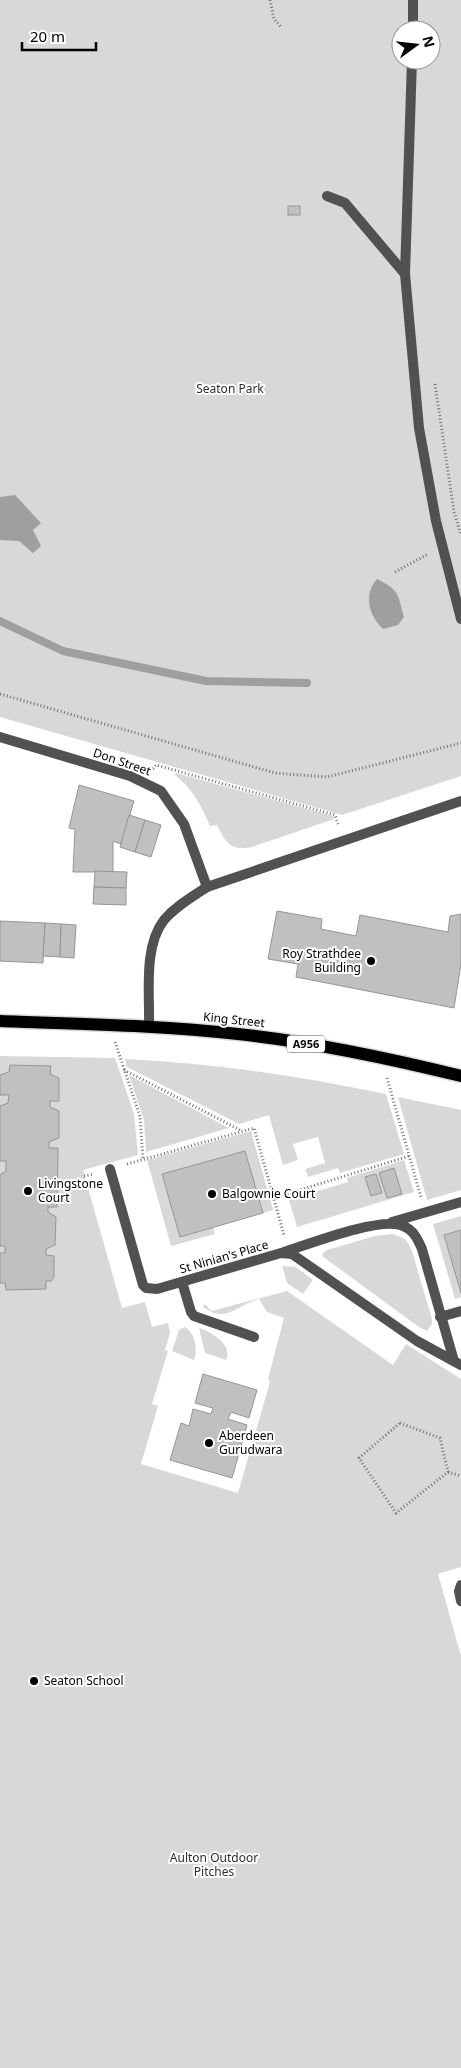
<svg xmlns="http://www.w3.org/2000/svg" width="461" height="2068" viewBox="0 0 461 2068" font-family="'Noto Sans',sans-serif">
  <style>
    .green { fill: #d8d8d8; fill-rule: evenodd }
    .water { fill: #9f9f9f }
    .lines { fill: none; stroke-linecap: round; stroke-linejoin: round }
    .stream { stroke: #9f9f9f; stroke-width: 8 }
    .building { fill: #c0c0c0; stroke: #959595 }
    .primary-casing { stroke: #dbdbdb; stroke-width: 15 }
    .path { stroke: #737373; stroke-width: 3; stroke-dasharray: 1 2.5; stroke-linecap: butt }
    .service { stroke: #515151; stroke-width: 10 }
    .minor { stroke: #515151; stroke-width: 10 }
    .primary { stroke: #000; stroke-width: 12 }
    .poi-dot { fill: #000; stroke: #fff; stroke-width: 2 }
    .labels { text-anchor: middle; stroke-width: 4; stroke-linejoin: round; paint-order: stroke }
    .shield { fill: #fff; stroke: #4c4c4c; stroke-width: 1 }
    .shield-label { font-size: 11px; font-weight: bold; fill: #000 }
    .park-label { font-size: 12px; fill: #2f2f2f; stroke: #fff }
    .street-label { font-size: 12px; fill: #000; stroke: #fff }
    .poi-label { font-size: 12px; fill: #000; stroke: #fff; text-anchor: start }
  </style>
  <rect width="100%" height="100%" fill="#fff"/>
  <!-- green -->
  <g class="green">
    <path d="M0 0H461V776L342 815 0 717ZM401 30H431V60H401Z"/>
    <path d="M176 773 333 816 334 819 252 847C230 851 226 843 217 825L210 826C202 807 192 788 175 775Z"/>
    <path d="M0 1056 115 1058 134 1114 138 1155 83 1170 122 1308 145 1302 152 1327 168 1323 170 1333 165 1350 168 1351 152 1404 158 1406 141 1464 238 1493 270 1382 268 1379 284 1318 267 1312 259 1299C236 1305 225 1325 202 1306L206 1305 211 1311 287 1291 393 1365 406 1344 461 1379V1567L438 1574 461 1656V2068H0Z"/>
    <path d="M125 1059C213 1063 299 1076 386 1094L404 1154 340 1173 338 1168 308 1177 305 1169 325 1163 318 1137 293 1144 298 1160 283 1165 269 1115 239 1124 127 1067Z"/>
    <polygon points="129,1075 229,1128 146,1152 144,1120"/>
    <polygon points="398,1097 461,1110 461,1190 427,1200"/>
    <polygon points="251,1131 273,1210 263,1213 245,1151 162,1174 180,1237 213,1227 215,1234 171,1246 147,1160"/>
    <polygon points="404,1160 414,1192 297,1227 289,1200 348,1182 347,1178"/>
    <polygon points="461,1216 461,1230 444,1235 461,1293 461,1297 455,1299 433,1224"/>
    <polygon points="393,1234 405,1239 411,1248 432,1319 432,1324 427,1331 419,1327 322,1256 323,1253 327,1250 375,1236"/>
    <polygon points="282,1266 296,1267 313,1280 303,1294 287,1283"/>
    <path d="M185 1327C195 1333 198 1349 194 1360L172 1351 179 1330Z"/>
    <path d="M199 1328C211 1332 233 1344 226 1360L205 1353Z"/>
  </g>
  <!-- water -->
  <g class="water">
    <polygon points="15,495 41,523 33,530 41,546 33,553 19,541 0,540 0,497"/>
    <path d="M377 579C399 590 398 594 404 617L398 625 383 629C369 616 363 594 377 579Z"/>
  </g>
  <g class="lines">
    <!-- stream -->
    <polyline class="stream" points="0,621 63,651 206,681 307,683"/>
  </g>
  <!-- building -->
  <g class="building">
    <rect x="288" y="206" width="12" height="9"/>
    <polygon points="79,785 134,801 121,844 113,841 113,872 73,872 75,829 69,828"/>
    <polygon points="129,815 145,820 135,852 120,847"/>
    <polygon points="145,820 161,825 151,857 135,852"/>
    <polygon points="95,871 127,872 126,888 94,887"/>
    <polygon points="94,887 126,888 126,905 93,904"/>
    <polygon points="277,911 322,919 321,929 356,936 360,915 448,932 450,916 461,914 461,964 454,1008 296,977 298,964 268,959"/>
    <polygon points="0,921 45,923 43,963 0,961"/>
    <polygon points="45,923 61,924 60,957 43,956"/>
    <polygon points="61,924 76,925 74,958 60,957"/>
    <polygon points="10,1065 51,1066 50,1074 59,1078 59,1101 50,1101 50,1107 59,1111 59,1138 49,1142 49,1148 58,1148 57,1207 48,1207 48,1212 56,1217 55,1245 46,1249 46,1255 54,1256 54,1277 51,1281 46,1281 46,1289 6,1290 5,1283 0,1283 0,1253 5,1253 5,1246 0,1246 0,1175 6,1171 6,1161 0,1161 0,1106 8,1103 9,1095 0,1095 0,1075 9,1072"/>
    <polygon points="245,1151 263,1213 180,1237 162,1174"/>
    <polygon points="394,1168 402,1194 387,1198 379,1173"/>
    <polygon points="376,1174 382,1193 371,1196 365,1177"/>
    <polygon points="461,1230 461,1293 444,1235"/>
    <polygon points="203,1374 257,1390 249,1418 231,1412 228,1419 247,1425 232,1478 170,1460 181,1423 189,1426 193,1409 211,1414 213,1408 195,1403"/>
  </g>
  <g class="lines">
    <!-- primary casing -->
    <g class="primary-casing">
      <path id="primary" d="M0 1021C79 1024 159 1025 238 1034 313 1042 388 1058 461 1076"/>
    </g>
    <!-- path -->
    <g class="path">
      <polyline points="270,0 274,19 282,28"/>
      <polyline points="435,384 454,512 461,535"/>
      <polyline points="395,572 428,554"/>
      <polyline points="0,694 275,773 327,777 461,743"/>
      <polyline points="153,769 156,765 335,815 338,824"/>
      <polyline points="115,1042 140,1116 143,1160"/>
      <polyline points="124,1070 242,1131"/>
      <polyline points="387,1078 421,1197"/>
      <polyline points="127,1164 254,1128 284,1235"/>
      <polyline points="84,1176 94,1174"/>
      <polyline points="274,1198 409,1156"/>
      <polygon points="400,1423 440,1438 448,1472 396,1513 359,1458"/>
      <polyline points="448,1472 461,1476"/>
    </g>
    <!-- service -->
    <g class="service">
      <polyline points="413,30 413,0"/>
      <polyline points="327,196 345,203 405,274 419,428 436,521 461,619"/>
      <polyline points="405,274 412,60"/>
      <polyline points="110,1169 143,1285 146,1288 157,1289 281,1253 292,1254 417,1341 461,1365"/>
      <polyline points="392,1222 461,1202"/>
      <path d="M284 1252C309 1244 381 1216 403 1226 414 1230 418 1240 422 1249L454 1361"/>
      <polyline points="182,1282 191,1312 194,1316 254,1337"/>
      <polyline points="440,1317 461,1311"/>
      <polyline points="461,1585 459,1591 461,1601"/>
    </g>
    <!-- minor -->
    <g class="minor">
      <polyline points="0,737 130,776 161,791 184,824 207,887"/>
      <path d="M149 1026C150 994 143 947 164 920 176 906 192 897 207 887L461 801"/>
    </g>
    <!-- primary -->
    <use href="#primary" class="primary"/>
  </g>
  <!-- markers -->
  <g class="poi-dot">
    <circle cx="371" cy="961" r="5"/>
    <circle cx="28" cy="1191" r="5"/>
    <circle cx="212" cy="1194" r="5"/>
    <circle cx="209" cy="1443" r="5"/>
    <circle cx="34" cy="1681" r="5"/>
  </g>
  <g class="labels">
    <!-- shield labels -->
    <rect class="shield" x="287" y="1035.5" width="38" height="17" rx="4"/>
    <g class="shield-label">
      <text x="306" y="1048">A956</text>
    </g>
    <!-- park labels -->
    <g class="park-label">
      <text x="230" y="393">Seaton Park</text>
      <text x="214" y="1862">Aulton Outdoor<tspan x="214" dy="14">Pitches</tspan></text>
    </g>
    <!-- street labels -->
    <g class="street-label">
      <text transform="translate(122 762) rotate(19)" y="4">Don Street</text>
      <text transform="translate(234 1020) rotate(6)" y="4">King Street</text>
      <text transform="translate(224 1257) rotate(-16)" y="4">St Ninian's Place</text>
    </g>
    <!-- poi labels -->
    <g class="poi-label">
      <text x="361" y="958" text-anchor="end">Roy Strathdee<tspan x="361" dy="14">Building</tspan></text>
      <text x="38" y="1188">Livingstone<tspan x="38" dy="14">Court</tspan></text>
      <text x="222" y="1198">Balgownie Court</text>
      <text x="219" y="1440">Aberdeen<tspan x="219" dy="14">Gurudwara</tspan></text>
      <text x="44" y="1685">Seaton School</text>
    </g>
  </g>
  <!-- north arrow -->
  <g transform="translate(416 45) rotate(75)"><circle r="24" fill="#ffffff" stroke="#999999"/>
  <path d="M0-4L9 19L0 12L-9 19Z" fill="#000000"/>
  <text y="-8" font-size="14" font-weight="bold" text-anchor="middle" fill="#000000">N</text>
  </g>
  <!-- scale -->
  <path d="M22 42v8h74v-8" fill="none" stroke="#000000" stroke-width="2.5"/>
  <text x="30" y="42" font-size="15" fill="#000000" stroke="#ffffff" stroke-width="4" paint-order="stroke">20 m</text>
</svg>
